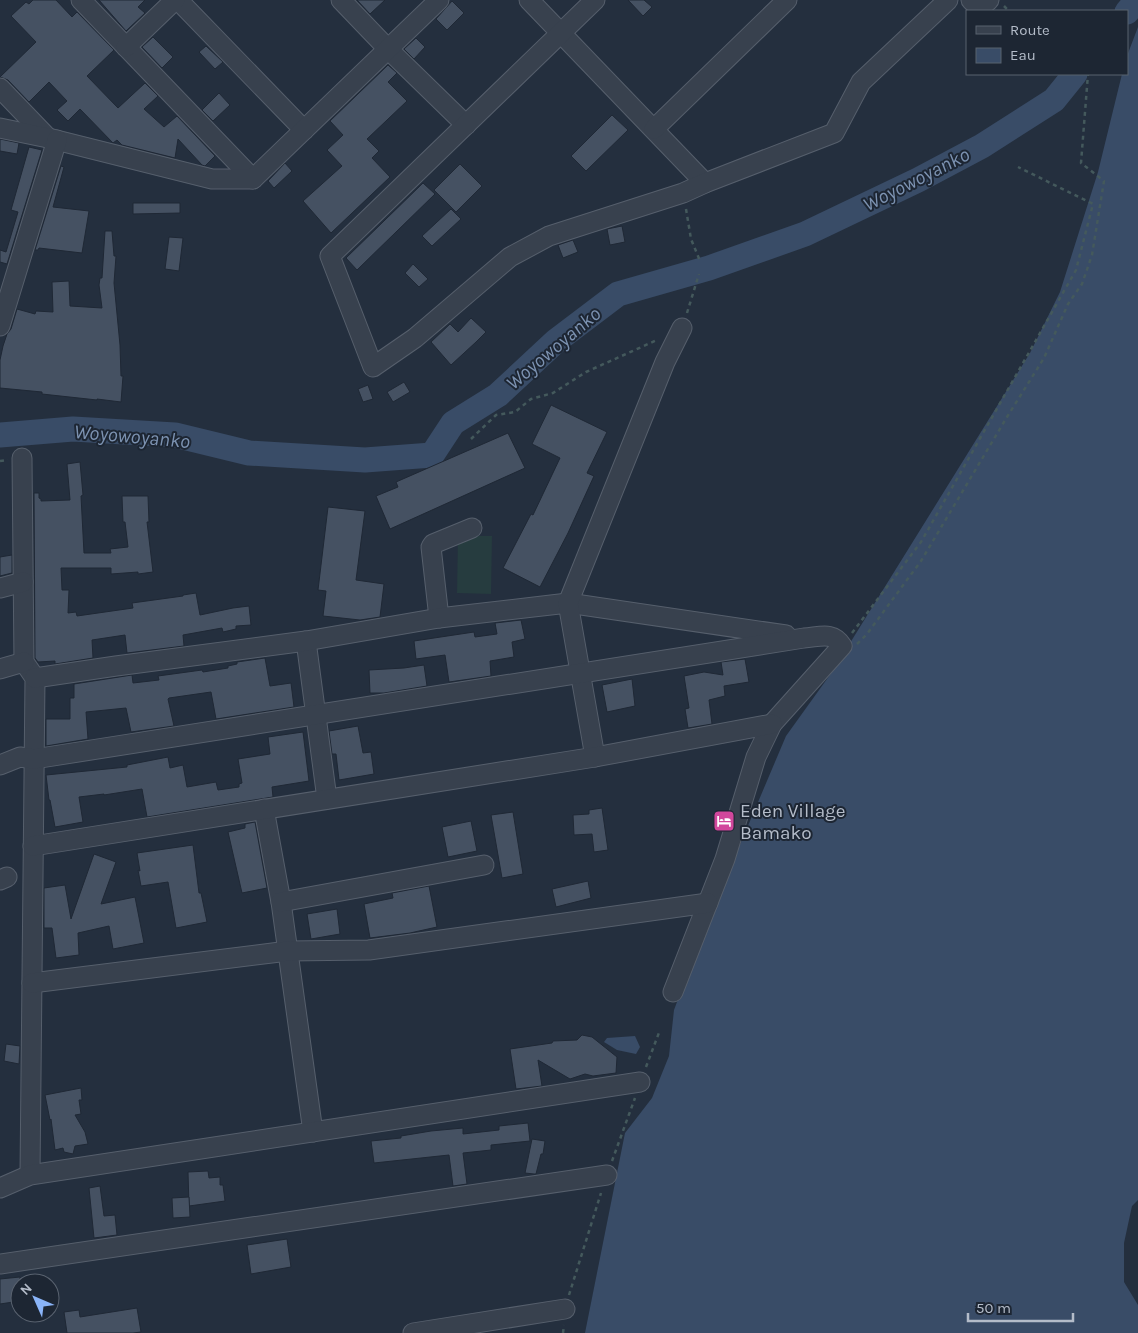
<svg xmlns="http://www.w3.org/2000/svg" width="1138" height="1333" viewBox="0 0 1138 1333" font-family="Karla,sans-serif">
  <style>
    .green { fill: #263c3f }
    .water { fill: #394c67 }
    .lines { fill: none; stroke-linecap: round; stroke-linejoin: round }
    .river { stroke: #394c67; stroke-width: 25 }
    .building { fill: #455162; stroke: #1f2835 }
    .minor-casing { stroke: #565f6c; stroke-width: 21 }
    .path { stroke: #44595c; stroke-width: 2.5; stroke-dasharray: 4 4; stroke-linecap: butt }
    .minor { stroke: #38414e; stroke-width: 19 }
    .labels { text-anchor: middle; stroke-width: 4; stroke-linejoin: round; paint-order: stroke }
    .poi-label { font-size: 19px; fill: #b4bcc9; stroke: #1d2633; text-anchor: start }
    .water-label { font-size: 20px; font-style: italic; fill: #7c92b1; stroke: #1d2633 }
  </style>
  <rect width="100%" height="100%" fill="#242f3e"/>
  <!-- green -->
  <polygon class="green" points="458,536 492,536 491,594 457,593"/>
  <!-- water -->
  <g class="water">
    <polygon points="1138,27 1138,1200 1132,1206 1124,1243 1124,1282 1138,1305 1138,1333 585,1333 625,1133 652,1098 669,1056 674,1010 703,932 786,736 832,672 1030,353 1060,292 1098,172 1122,74 1127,74 1127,56"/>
    <polygon points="635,1036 640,1047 636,1054 617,1050 604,1042 607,1038"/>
  </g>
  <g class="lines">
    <!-- river -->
    <g class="river">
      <polyline points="1127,12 1137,0"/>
      <polyline points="0,435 73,429 175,435 249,453 365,460 432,455 453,423 498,395 556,341 618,294 709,268 805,234 918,180 982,146 1054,100 1075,74"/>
    </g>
  </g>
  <!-- building -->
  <g class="building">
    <polygon points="33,0 56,0 72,17 77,12 114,50 87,76 118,108 145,83 158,96 144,109 164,127 177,116 215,156 205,166 202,165 178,139 175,158 122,145 117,140 113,143 80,109 68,121 57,110 67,101 49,82 29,102 8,80 0,77 36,42 11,16 26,2 29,4"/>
    <polygon points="99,0 145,0 138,7 145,13 126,31"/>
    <polygon points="357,0 385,0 370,14"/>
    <polygon points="628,0 644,0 652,7 643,16"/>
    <polygon points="452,1 464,13 447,30 436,19"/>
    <polygon points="153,37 173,57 162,68 142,47"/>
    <polygon points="416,38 425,47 414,59 404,49"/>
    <polygon points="206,46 223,62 215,69 199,52"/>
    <polygon points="388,65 397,73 388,82 407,101 367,139 379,151 372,158 390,177 331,233 303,201 342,166 327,150 343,135 330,121"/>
    <polygon points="219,93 230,105 213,121 202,110"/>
    <polygon points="612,115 628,130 586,171 571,156"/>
    <polygon points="0,139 19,143 17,154 0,151"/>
    <polygon points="29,147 42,150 7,264 0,262 0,250 6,252 18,212 11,210"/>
    <polygon points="285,163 292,171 274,188 268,181"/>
    <polygon points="460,164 482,186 456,212 434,190"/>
    <polygon points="61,166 64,167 53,207 89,211 82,253 39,248 38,250 35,250"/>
    <polygon points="423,183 435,194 357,270 346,258"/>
    <polygon points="133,203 180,203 180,213 133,214"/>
    <polygon points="451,209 461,219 432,246 422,236"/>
    <polygon points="622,226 625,242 610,245 607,229"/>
    <polygon points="105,231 112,231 114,256 116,256 114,283 120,345 121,376 123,376 121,402 97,399 97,400 42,394 42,392 0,388 0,360 3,346 7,334 11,329 17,309 35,314 36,311 53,312 52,282 69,281 70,306 102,308 99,285 100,278 102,278"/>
    <polygon points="169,237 183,238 179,271 165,269"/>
    <polygon points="573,240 578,252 563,258 558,245"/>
    <polygon points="413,264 428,279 419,287 405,273"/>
    <polygon points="471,318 486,332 476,342 451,365 431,342 450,324 458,332"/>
    <polygon points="404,382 410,392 393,402 387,392"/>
    <polygon points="368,385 373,399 363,402 358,389"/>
    <polygon points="551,405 607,432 587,473 594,476 568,533 540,587 503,568 531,514 533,515 560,458 532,444"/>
    <polygon points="508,433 525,468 390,529 376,496 398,487 396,482"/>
    <polygon points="80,462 83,495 81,496 84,553 111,553 110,549 128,547 125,522 123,522 122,496 148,496 149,522 147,522 153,572 138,574 138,572 111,574 111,568 61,568 62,590 69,590 68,613 76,612 77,616 133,608 132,603 183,596 183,595 196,593 200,615 233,608 249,606 251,625 236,626 236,629 223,632 222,628 183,635 184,646 127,653 125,635 92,640 93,658 55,664 55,661 38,662 35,658 34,493 39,493 39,498 41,499 41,501 70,500 67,464"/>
    <polygon points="328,507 365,511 356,580 384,584 380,617 360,620 323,616 326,591 318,590"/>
    <polygon points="12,555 12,573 0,576 0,557"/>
    <polygon points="521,620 525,639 512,642 514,657 490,661 491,676 449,682 445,655 416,659 414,641 474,632 475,637 497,634 495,623"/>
    <polygon points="265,658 270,686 291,683 294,707 216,719 211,692 169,698 168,699 174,726 131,732 126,708 86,712 88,739 46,746 46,719 70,719 70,698 74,698 74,684 132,675 133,683 159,680 158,676 202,670 203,672 228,668 228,666 237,664 237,662"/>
    <polygon points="745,659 749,682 724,686 725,696 709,700 712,724 688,728 685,709 689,708 684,676 704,672 723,675 721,662"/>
    <polygon points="424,665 427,686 384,693 370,693 369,670 404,668"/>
    <polygon points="632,679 635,706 607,712 602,685"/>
    <polygon points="358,726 363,753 371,752 374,774 339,780 336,754 332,754 329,731"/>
    <polygon points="303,732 309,781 272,787 273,797 147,817 142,789 104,795 104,794 79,797 83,822 55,827 50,800 49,800 46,775 127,767 127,765 168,757 170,768 183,765 187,787 216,782 218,790 239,787 239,784 242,783 238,759 270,754 268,737"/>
    <polygon points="602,808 608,850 594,852 592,834 574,835 573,815 589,814 589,810"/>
    <polygon points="513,812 523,874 502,878 491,815"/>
    <polygon points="471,821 477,851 448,857 442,827"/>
    <polygon points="255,822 267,888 242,893 228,832 245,828 245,824"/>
    <polygon points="193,845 199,893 201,893 207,922 176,928 168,882 141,886 138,870 140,871 137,853"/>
    <polygon points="94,854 116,862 101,904 135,897 144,943 113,949 109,926 78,933 79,955 56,958 52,928 44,928 44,888 65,885 71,919"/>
    <polygon points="588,881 591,898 556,907 552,889"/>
    <polygon points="429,886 437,927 410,933 370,938 364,904 393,898 392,893"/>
    <polygon points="337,909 340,934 311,939 307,914"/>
    <polygon points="582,1035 592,1037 617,1057 616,1073 593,1076 585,1074 570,1079 538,1060 542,1086 516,1089 510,1049 552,1043 553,1041 577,1040"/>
    <polygon points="6,1044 20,1046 19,1064 4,1061"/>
    <polygon points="81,1088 82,1100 79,1100 81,1114 75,1115 85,1132 88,1144 75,1146 73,1154 64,1152 63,1148 55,1150 51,1119 50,1120 45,1095"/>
    <polygon points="528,1123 530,1141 491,1145 491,1150 463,1153 467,1184 453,1186 449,1155 374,1163 371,1141 401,1138 401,1136 431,1131 463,1128 463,1134 499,1130 499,1126"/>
    <polygon points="532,1139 545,1141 543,1154 541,1154 536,1174 534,1174 525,1173"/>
    <polygon points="208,1171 209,1178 220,1177 220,1185 223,1185 225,1201 189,1206 188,1172"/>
    <polygon points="100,1186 104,1216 115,1215 117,1235 94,1238 89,1188"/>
    <polygon points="189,1197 190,1217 173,1218 172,1198"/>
    <polygon points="287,1239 291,1267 251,1274 247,1245"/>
    <polygon points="20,1277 20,1301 0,1304 0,1279"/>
    <polygon points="137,1308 141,1332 133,1333 67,1333 64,1312 79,1310 80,1317"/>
  </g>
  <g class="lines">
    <!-- minor casing -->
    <g class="minor-casing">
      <g id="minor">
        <polyline points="81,0 253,179"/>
        <polyline points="178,0 304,130"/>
        <polyline points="341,0 388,49 466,125"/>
        <polyline points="529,0 705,183"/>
        <polyline points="595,0 330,256 373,367 415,338 510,257 549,236 683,193 705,183 834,133 861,82 948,0"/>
        <polyline points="971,0 979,7 982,6 989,0"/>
        <polyline points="126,47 175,0"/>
        <polyline points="0,88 48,138"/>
        <polyline points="0,128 48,138 212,179 253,179 439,0"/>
        <polyline points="654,129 787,0"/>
        <polyline points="0,326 57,140"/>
        <polyline points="22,458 24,662 35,678 30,1175"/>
        <polyline points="0,588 23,582"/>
        <polyline points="439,618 431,547 433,544 472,528"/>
        <polyline points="306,641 327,799"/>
        <polyline points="0,669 24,662"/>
        <polyline points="35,678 116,666 306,641 439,618 568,603 786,635"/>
        <polyline points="595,757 568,603 665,362 682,328"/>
        <path d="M0 765 20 757 34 759 804 638C820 637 833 631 842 646L772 724 756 757 725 859 673 992"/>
        <polyline points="264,809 281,902 313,1132"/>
        <polyline points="33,846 595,757 772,724"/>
        <polyline points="0,880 7,877"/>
        <polyline points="281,902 484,865"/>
        <polyline points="32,983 288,951 369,950 708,903"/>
        <polyline points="0,1188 30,1175 640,1082"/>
        <polyline points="0,1264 607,1175"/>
        <polyline points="413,1333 565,1309"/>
      </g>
    </g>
    <!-- path -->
    <g class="path">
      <polyline points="1004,6 1009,11"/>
      <polyline points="686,209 691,239 700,261"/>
      <polyline points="687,313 699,274"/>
      <polyline points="471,439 496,415 515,412 531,399 553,393 586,372 657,340"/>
      <polyline points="0,461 8,460"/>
      <polyline points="852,633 921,542 1076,270 1093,204 1018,167"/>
      <polyline points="857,644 867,634 921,561 1007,417 1044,358 1068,304 1082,284 1092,255 1104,181 1081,163 1088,74"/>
      <polyline points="646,1067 660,1030"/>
      <polyline points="612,1161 635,1098"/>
      <polyline points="569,1295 601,1193"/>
      <polyline points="563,1333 564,1325"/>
    </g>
    <!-- minor -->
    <use href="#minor" class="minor"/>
  </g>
  <!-- icons -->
  <defs>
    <g id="hotel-square" transform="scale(1.125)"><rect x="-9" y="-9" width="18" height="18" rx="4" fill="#d1479c" stroke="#1d2633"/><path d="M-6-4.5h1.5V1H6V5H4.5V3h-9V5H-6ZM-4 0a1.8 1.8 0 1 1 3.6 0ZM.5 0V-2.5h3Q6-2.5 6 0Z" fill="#fff"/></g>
  </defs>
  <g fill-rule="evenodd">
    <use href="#hotel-square" x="724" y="821"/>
  </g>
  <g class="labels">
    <!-- poi labels -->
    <g class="poi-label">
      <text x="740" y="817">Eden Village<tspan x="740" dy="22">Bamako</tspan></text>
    </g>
    <!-- water labels -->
    <g class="water-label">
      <text transform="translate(916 179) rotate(-27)" y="7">Woyowoyanko</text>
      <text transform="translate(553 348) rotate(-40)" y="7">Woyowoyanko</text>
      <text transform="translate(132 436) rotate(5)" y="7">Woyowoyanko</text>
    </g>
  </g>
  <!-- legend -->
  <rect x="966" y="10" width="162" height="65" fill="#1d2633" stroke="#59626f"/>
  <rect x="976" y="26" width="25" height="8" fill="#38414e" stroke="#59626f"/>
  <text x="1010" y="35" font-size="15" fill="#b4bcc9">Route</text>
  <rect x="976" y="48" width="25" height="15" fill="#394c67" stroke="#59626f"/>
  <text x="1010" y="60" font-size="15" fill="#b4bcc9">Eau</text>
  <!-- north arrow -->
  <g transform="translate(35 1298) rotate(315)"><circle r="24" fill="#1d2633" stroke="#59626f"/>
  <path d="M0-4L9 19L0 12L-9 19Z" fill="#8ab4f8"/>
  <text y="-8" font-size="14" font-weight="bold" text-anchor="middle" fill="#b4bcc9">N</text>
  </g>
  <!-- scale -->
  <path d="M968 1313v8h105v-8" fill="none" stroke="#b4bcc9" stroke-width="2.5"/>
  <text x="976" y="1313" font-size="15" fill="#b4bcc9" stroke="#1d2633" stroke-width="4" paint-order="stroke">50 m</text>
</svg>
